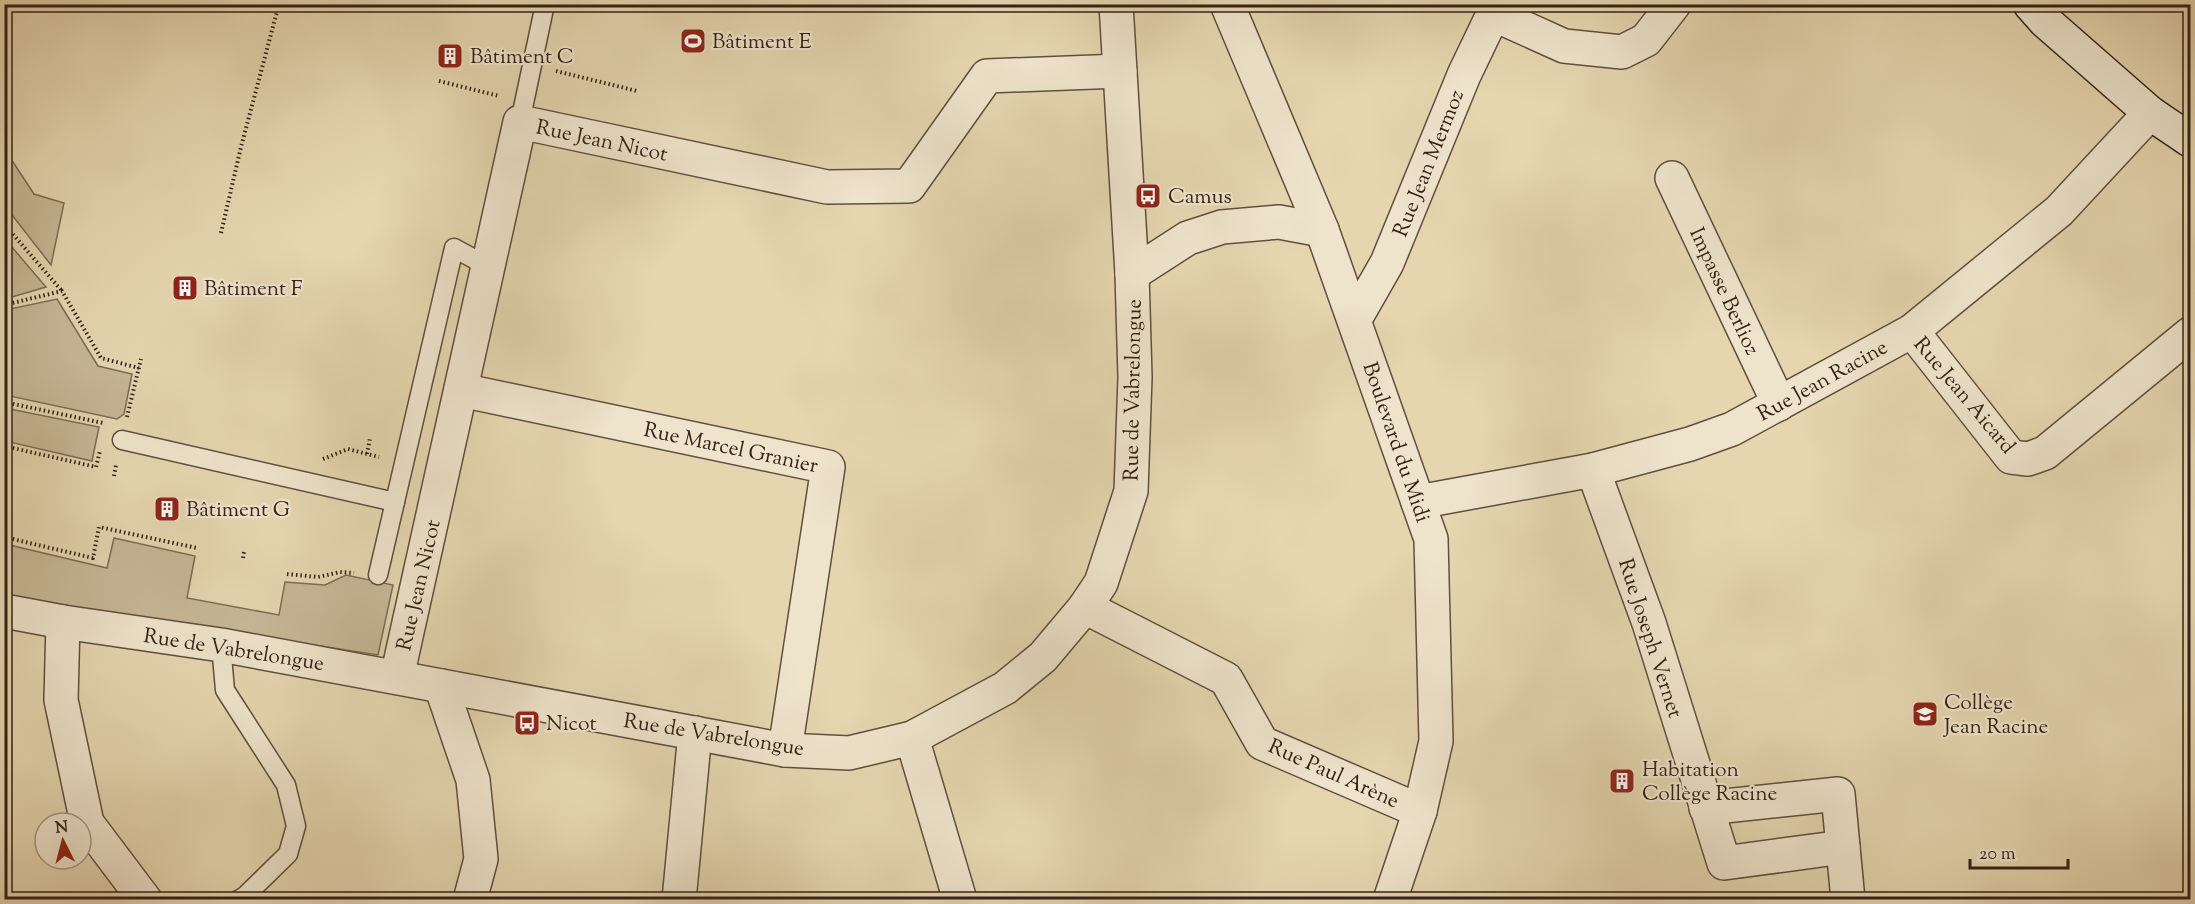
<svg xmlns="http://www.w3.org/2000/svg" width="2195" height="904" viewBox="0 0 2195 904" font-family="'Sorts Mill Goudy',serif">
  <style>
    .green { fill: #c7b796; stroke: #7d6c57; stroke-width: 1.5 }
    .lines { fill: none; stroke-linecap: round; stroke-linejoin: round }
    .lane-casing { stroke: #604f3e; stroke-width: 21 }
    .street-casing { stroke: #604f3e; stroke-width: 36 }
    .secondary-casing { stroke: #332218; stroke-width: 36 }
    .path { stroke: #332218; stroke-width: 4; stroke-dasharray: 1.5 3; stroke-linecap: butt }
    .lane { stroke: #eee4cc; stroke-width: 18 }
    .street { stroke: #eee4cc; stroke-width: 33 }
    .secondary { stroke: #eee4cc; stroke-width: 33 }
    .labels { text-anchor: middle; stroke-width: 4.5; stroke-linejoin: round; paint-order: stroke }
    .poi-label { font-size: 21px; fill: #332218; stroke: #eee4cc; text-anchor: start }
    .street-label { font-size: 21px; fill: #332218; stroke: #eee4cc }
  </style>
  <rect width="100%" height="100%" fill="#e5d6b0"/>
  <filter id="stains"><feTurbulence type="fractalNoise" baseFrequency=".00333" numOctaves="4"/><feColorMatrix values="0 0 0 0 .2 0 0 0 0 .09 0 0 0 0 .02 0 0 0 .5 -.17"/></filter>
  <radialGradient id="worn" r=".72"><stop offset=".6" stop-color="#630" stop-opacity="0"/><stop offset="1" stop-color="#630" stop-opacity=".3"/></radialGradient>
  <!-- green -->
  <g class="green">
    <polygon points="13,162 34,194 64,203 51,265 5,206 5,167"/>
    <polygon points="5,239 46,287 5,299"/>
    <polygon points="57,299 98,366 132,374 124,414 117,419 5,395 5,310"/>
    <polygon points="5,408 99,427 92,461 5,441"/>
    <polygon points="114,538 195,556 187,598 279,615 285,582 325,585 346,575 393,585 378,655 83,609 5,594 5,544 107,568"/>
  </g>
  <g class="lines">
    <!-- lane casing -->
    <g class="lane-casing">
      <g id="lane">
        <polyline points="520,122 545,4"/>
        <polyline points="122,440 395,502"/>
        <polyline points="378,575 454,248 489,267"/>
        <polyline points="221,645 225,690 286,785 296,826 288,854 245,896 238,900"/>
      </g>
    </g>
    <!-- street casing -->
    <g class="street-casing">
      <g id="street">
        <polyline points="1227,4 1322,230 1431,539 1436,741 1420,811 1390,900"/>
        <polyline points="1493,14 1564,46 1622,52 1646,40 1674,4"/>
        <polyline points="1672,178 1779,404"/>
        <polyline points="1132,274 1188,238 1222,227 1279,222 1322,230"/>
        <polyline points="1355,319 1387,263 1464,75 1498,4"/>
        <polyline points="1912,331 2011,457 2028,459 2045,453 2190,334"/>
        <polyline points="461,390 828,467 785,750"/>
        <polyline points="1593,470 1649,623 1724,863 1843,847"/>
        <polyline points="1418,502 1593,470 1690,444 1732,429 1912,331 2059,211 2150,113"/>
        <polyline points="1085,607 1226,679 1262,743 1420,811"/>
        <polyline points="4,611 63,622 221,645 785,750 849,753 912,738 1005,688 1043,657 1085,607 1101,583 1131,491 1135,377 1132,274 1116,4"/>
        <polyline points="63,622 61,700 87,823 145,900"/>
        <polyline points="397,677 520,122 827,187 909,186 987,76 1120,71"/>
        <polyline points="441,686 473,780 481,859 470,900"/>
        <polyline points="912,738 960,900"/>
        <polyline points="1706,808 1838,794 1848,900"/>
        <polyline points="679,900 695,733"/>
      </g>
    </g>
    <!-- secondary casing -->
    <g class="secondary-casing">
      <polyline id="secondary" points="2030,4 2045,21 2150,113 2190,140"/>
    </g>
    <!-- path -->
    <g class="path">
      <polyline points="556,71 637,91"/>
      <polyline points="439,81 499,96"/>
      <polyline points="4,224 62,291"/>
      <polyline points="221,233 241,147 279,4"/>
      <polyline points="4,305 62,291 101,358 139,368"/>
      <polyline points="4,402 103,423"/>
      <polyline points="127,417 141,359"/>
      <polyline points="4,446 96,467 100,451"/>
      <polyline points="367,454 370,438"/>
      <polyline points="323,459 348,449 379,457"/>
      <polyline points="114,476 116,465"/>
      <polyline points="4,537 93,558 99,527 197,548"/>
      <polyline points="243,558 244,552"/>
      <polyline points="287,574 318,577 340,572 354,573"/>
    </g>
    <!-- lane -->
    <use href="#lane" class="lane"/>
    <!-- street -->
    <use href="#street" class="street"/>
    <!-- secondary -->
    <use href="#secondary" class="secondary"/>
  </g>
  <!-- icons -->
  <defs>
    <g id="stadium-square" transform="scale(1.35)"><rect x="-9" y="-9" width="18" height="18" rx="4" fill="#8f2418" stroke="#eee4cc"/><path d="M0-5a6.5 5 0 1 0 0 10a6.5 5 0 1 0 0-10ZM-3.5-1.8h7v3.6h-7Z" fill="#fff"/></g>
    <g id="building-square" transform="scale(1.35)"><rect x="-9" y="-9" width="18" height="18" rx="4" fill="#8f2418" stroke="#eee4cc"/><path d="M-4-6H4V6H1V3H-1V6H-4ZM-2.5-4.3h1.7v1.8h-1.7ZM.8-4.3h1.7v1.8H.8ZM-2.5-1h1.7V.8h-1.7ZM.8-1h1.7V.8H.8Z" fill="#fff"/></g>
    <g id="bus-square" transform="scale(1.35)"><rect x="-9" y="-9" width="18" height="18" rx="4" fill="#8f2418" stroke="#eee4cc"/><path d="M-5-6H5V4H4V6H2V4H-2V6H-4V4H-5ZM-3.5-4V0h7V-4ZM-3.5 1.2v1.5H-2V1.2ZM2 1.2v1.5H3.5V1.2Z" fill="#fff"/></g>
    <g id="school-square" transform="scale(1.35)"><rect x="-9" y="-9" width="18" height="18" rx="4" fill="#8f2418" stroke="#eee4cc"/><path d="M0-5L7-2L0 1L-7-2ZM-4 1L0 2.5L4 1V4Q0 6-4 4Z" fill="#fff"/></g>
  </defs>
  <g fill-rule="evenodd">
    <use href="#stadium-square" x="693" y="41"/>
    <use href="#building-square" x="450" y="56"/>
    <use href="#bus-square" x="1148" y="196"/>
    <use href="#building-square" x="185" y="288"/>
    <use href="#building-square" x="167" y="509"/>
    <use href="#school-square" x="1925" y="714"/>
    <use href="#bus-square" x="527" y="723"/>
    <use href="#building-square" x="1622" y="781"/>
  </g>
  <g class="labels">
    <!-- poi labels -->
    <g class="poi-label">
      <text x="712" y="48">Bâtiment E</text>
      <text x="470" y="63">Bâtiment C</text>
      <text x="1168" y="203">Camus</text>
      <text x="204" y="295">Bâtiment F</text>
      <text x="186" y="516">Bâtiment G</text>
      <text x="1944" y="709">Collège<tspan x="1944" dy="24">Jean Racine</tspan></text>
      <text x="546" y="730">Nicot</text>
      <text x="1642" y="776">Habitation<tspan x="1642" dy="24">Collège Racine</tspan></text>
    </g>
    <!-- street labels -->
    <g class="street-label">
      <text transform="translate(602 140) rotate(12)" y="7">Rue Jean Nicot</text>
      <text transform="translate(1428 163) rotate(-68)" y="7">Rue Jean Mermoz</text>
      <text transform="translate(1725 291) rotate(65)" y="7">Impasse Berlioz</text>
      <text transform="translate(1822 380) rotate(-29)" y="7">Rue Jean Racine</text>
      <text transform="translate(1132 390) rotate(-89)" y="7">Rue de Vabrelongue</text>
      <text transform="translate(1965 395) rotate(50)" y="7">Rue Jean Aicard</text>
      <text transform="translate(1397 442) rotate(71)" y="7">Boulevard du Midi</text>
      <text transform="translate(731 447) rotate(12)" y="7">Rue Marcel Granier</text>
      <text transform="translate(418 585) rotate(-77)" y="7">Rue Jean Nicot</text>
      <text transform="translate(1651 638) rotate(72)" y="7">Rue Joseph Vernet</text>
      <text transform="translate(234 649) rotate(9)" y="7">Rue de Vabrelongue</text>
      <text transform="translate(714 734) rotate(9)" y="7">Rue de Vabrelongue</text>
      <text transform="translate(1334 773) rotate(24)" y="7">Rue Paul Arène</text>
    </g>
  </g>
  <!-- margin -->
  <rect width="2195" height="904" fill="none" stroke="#e5d6b0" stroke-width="24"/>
  <rect x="6" y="6" width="2183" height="892" fill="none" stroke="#332218" stroke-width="3"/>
  <rect x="12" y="12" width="2171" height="880" fill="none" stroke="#332218" stroke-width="1.5"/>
  <!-- north arrow -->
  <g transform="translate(63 841) rotate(354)"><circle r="28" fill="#eee4cc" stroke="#a39684" stroke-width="1.5"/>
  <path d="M0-4.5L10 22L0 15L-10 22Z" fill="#8f2418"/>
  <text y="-9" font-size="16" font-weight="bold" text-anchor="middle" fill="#332218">N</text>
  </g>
  <!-- scale -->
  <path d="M1970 859v9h98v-9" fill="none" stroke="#332218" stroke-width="3"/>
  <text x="1979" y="859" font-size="18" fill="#332218" stroke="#eee4cc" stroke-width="4.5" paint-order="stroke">20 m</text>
  <rect width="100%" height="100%" filter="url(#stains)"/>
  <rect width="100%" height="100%" fill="url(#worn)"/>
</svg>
